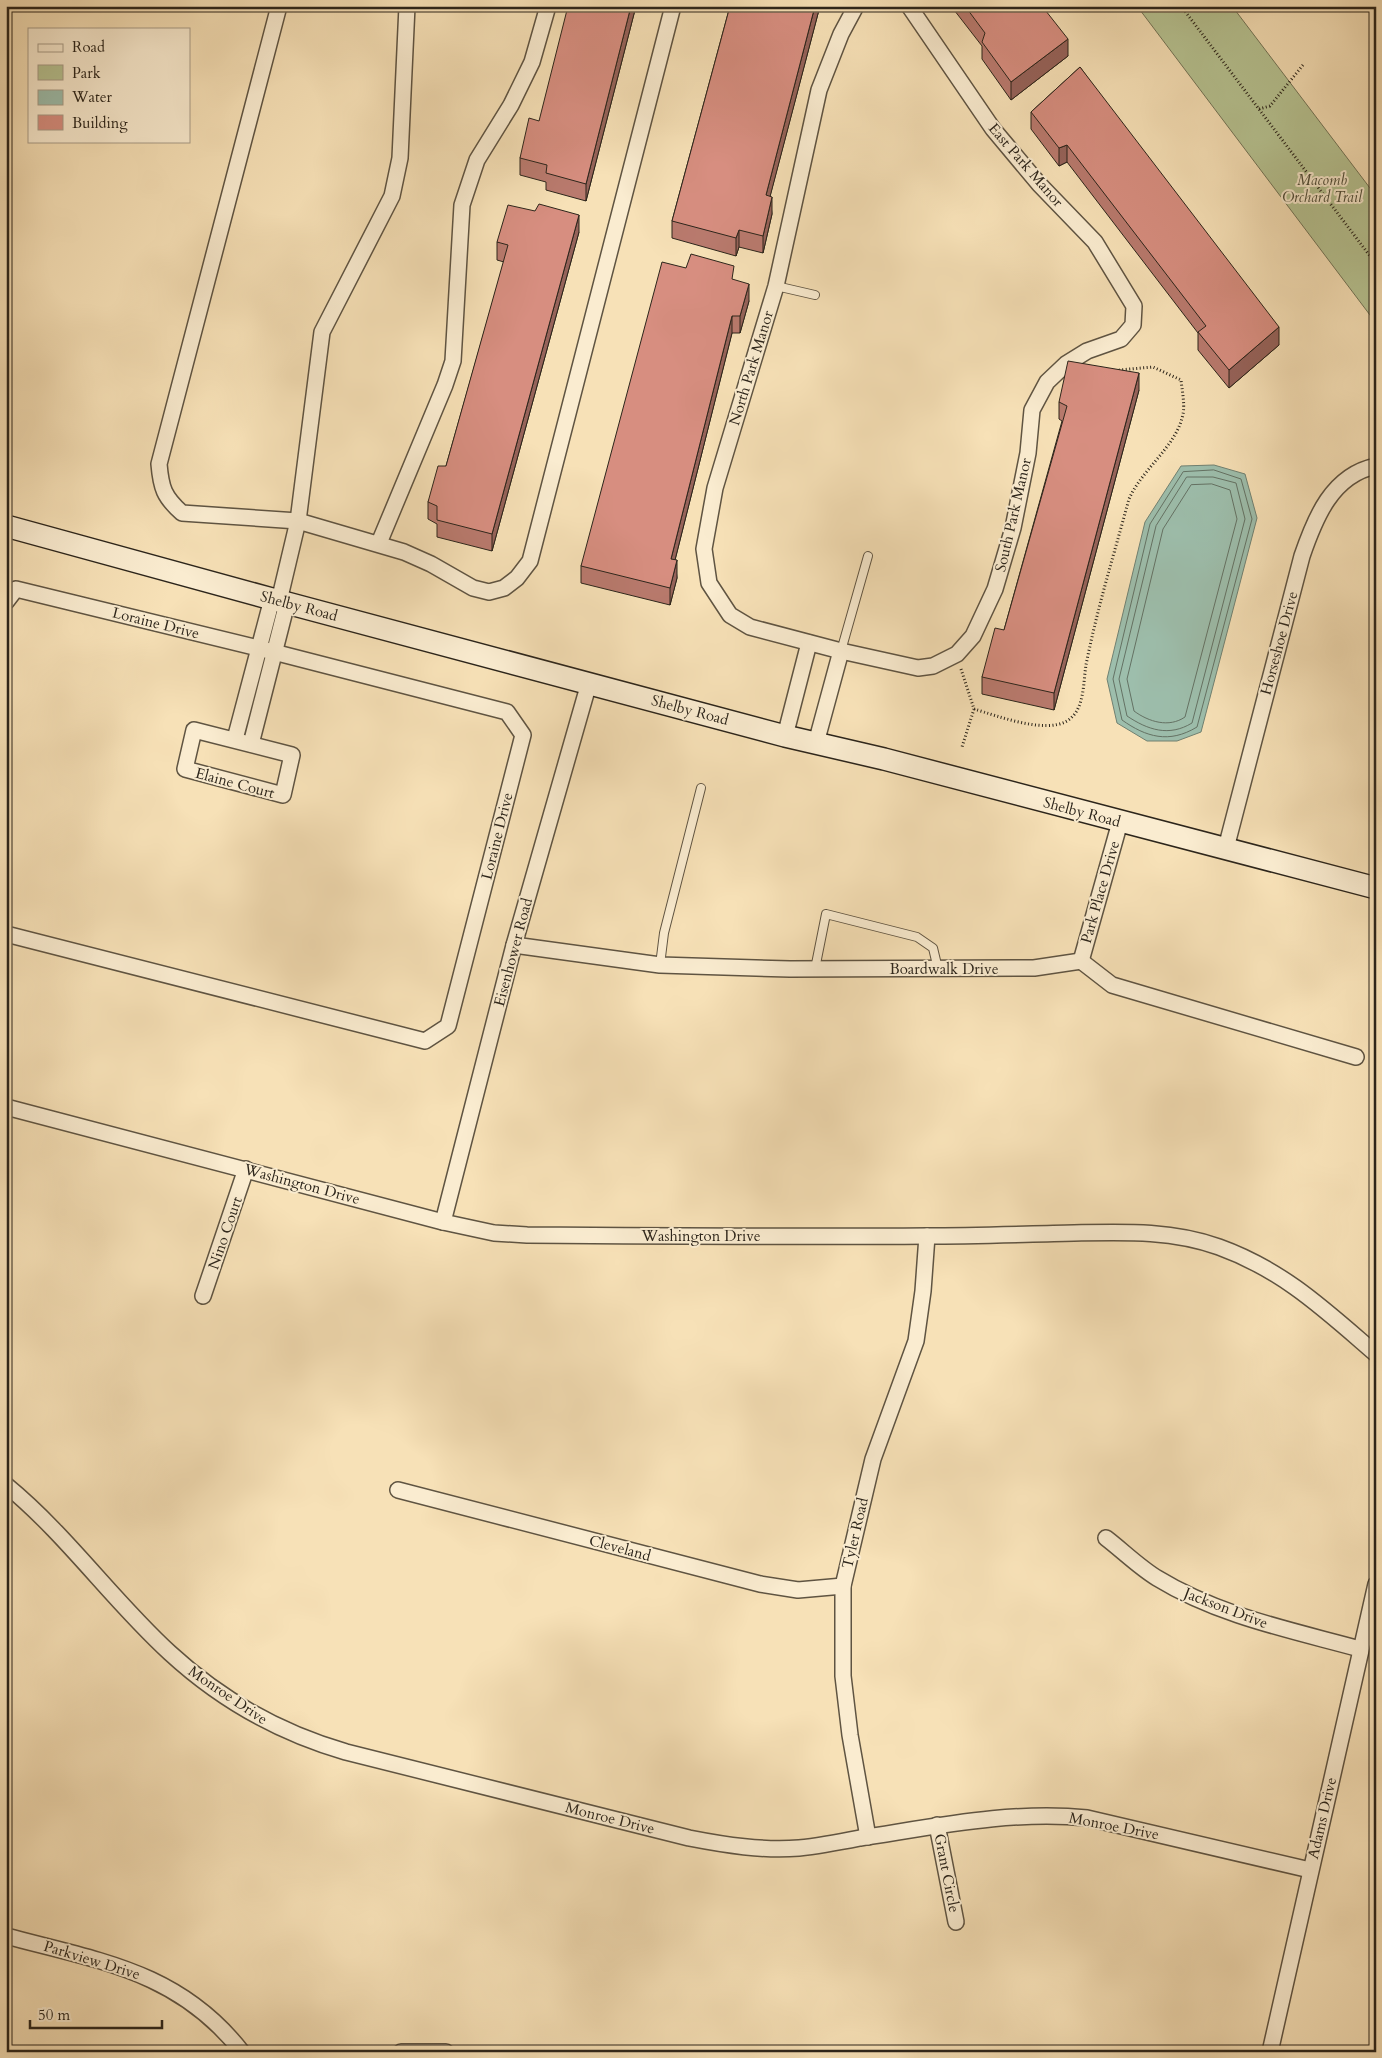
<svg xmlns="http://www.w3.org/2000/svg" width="1382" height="2058" viewBox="0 0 1382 2058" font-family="Cardo,serif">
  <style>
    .green { fill: #b7c493; stroke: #727457 }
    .water { fill: #9dbeac; stroke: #708172 }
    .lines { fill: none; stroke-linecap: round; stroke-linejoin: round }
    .shore { stroke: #647264; stroke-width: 1 }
    .lane-casing { stroke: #5f5442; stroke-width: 10 }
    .street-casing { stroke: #5f5442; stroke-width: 18 }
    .secondary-casing { stroke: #2c251b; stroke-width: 24 }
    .path { stroke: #2c251b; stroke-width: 3; stroke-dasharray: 1 2.5; stroke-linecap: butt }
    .lane { stroke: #faecd0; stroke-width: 8 }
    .street { stroke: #faecd0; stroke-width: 15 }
    .secondary { stroke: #faecd0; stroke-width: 21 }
    .wall { fill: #b97a6e; stroke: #2c251b }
    .shaded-wall { fill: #96635a; stroke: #2c251b }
    .building { fill: #d78e80; stroke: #2c251b }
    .labels { text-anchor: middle; stroke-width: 4; stroke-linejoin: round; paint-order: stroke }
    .street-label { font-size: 15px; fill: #2c251b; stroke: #faecd0 }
    .park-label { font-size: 15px; font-style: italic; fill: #4f4d39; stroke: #faecd0 }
  </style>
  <rect width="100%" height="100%" fill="#f7e1b7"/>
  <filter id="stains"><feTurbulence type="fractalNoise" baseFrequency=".004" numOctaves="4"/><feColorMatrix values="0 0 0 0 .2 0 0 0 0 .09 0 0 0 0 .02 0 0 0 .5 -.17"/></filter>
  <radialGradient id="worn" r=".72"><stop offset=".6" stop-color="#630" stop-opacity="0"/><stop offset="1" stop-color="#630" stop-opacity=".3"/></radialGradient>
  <!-- green -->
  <polygon class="green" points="1137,6 1232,6 1376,196 1376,323"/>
  <!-- water -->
  <polygon class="water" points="1214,465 1245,474 1257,518 1201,732 1177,741 1147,741 1117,723 1107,679 1145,522 1181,466"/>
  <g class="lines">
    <!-- shore -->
    <g class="shore">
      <path d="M1214 470 1241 479 1252 519 1197 727C1169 744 1146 737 1122 720L1113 679 1150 524 1183 472Z"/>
      <path d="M1187 477H1213L1236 483 1245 519 1192 723C1169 737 1148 730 1127 716L1119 679 1156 526Z"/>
      <path d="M1212 484 1230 490 1237 519 1185 717C1169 728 1149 722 1134 711L1127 679 1163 529 1191 485Z"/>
    </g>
    <!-- lane casing -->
    <g class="lane-casing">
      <g id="lane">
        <polyline points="776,286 815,295"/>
        <polyline points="841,651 868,556"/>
        <polyline points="660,965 664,933 701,788"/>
        <polyline points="815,969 826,914 917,937 933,948 938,969"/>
      </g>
    </g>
    <!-- street casing -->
    <g class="street-casing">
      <g id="street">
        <path d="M279 6 159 464C161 488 164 497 182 513L298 521 404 552 431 564 473 588 489 592 504 588 517 578 530 561 673 6"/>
        <polyline points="856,6 841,34 819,90 776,286 715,488 704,549 709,583 730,615 750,627 841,651 918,668 933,666 957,654 973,636 995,589 1013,528 1028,453 1032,410 1047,382 1066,364 1087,351 1121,339 1133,325 1134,306 1095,242 1039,184 993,129 909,6"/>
        <polyline points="379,543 445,385 453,361 462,205 477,160 511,105 532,62 548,6"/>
        <polyline points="279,601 298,521 322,332 392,196 400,158 407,6"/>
        <polyline points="6,602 16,589 258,648 507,712 523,735 448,1026 425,1041 6,934"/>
        <polygon points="194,730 292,755 283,795 185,769"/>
        <polyline points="785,736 809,643"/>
        <polyline points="235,739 272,599"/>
        <polyline points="816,743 841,651"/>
        <polyline points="251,744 287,603"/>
        <path d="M1226 848 1302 556C1315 518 1332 475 1376 466"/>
        <polyline points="514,945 660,965 790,969 1034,968 1081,961 1112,985 1356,1057"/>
        <polyline points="1081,961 1120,822"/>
        <path d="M6 1107 443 1222 494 1233 527 1235C660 1236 794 1237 927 1236 976 1236 1025 1234 1074 1233 1123 1232 1172 1230 1219 1247 1283 1270 1325 1310 1376 1354"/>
        <polyline points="443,1222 514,945 589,683"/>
        <polyline points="203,1296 246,1169"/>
        <path d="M6 1485C67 1535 112 1600 170 1653 221 1700 280 1733 346 1752L689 1838C725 1845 763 1851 799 1848 819 1846 840 1842 860 1838 933 1827 1013 1810 1087 1818L1310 1870"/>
        <polyline points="398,1490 760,1584 798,1590 843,1586"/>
        <path d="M1106 1538C1123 1551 1139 1567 1157 1578 1219 1616 1291 1630 1360 1649"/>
        <polyline points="937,1825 956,1922"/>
        <polyline points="868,1837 850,1735 843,1676 843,1586 873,1459 916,1341 923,1291 927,1236"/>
        <path d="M6 1936C99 1961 179 1971 242 2052"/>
        <polyline points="401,2052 446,2052"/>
        <polyline points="1270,2052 1376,1584"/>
      </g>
    </g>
    <!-- secondary casing -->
    <g class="secondary-casing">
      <polyline id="secondary" points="6,526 272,599 785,736 884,759 1376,888"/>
    </g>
    <!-- path -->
    <g class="path">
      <polyline points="1181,6 1376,264"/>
      <polyline points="1259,109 1270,106 1303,65"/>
      <polyline points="961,669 974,709 962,747"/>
      <path d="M974 709C998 716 1044 734 1067 721 1085 710 1083 683 1086 665 1097 609 1114 554 1129 499 1142 469 1177 446 1183 414 1185 404 1182 390 1181 380L1153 367 1119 370"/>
    </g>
    <!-- lane -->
    <use href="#lane" class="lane"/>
    <!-- street -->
    <use href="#street" class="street"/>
    <!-- secondary -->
    <use href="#secondary" class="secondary"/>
  </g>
  <!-- wall -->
  <g class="wall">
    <polygon points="636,6 586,201 546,190 546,182 520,175 520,158 539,121"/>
    <polygon points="730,6 820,6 770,196 772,214 763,253 739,247 736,256 672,238 672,221"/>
    <polygon points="951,6 1042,6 1068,56 1011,100 982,59 982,46"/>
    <polygon points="1080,67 1279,345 1229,388 1198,350 1198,333 1067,162 1059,166 1031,129 1031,112"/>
    <polygon points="579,232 492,551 437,537 437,524 428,519 428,502 446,466 504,262 497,260 497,242"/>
    <polygon points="734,280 749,301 740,333 732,333 675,560 677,578 670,605 581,583 581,566"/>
    <polygon points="1139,390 1054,710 982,694 982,677 1004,630 1062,421 1059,419 1059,402"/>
  </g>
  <!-- shaded-wall -->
  <g class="shaded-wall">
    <polygon points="631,6 636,6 586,201 586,184"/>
    <polygon points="815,6 820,6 766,212 766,195"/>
    <polygon points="1068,39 1068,56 1011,100 1011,82"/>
    <polygon points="1067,145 1067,162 1059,166 1059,148"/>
    <polygon points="772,197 772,214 763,253 763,236"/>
    <polygon points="579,215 579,232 492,551 492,534"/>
    <polygon points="739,230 739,247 736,256 736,238"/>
    <polygon points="749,284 749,301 740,333 740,316"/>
    <polygon points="732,316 732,333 671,576 671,559"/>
    <polygon points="1279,327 1279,345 1229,388 1229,370"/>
    <polygon points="1139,373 1139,390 1054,710 1054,693"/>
    <polygon points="677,560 677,578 670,605 670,588"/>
  </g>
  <!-- building -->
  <g class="building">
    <polygon points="568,6 631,6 586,184 546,173 547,165 520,158 529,118 539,121"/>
    <polygon points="730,6 815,6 766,195 772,197 763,236 739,230 736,238 672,221"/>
    <polygon points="965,6 1042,6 1068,39 1011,82 982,42 985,33"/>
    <polygon points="1080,67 1279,327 1229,370 1198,332 1206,326 1067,145 1059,148 1031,112"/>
    <polygon points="539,204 579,215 492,534 437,520 437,506 428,502 438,466 446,466 508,245 497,242 508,205 535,211"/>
    <polygon points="691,254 734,266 732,279 749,284 740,316 732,316 671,559 677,560 670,588 581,566 662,262 686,268"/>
    <polygon points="1068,361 1139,373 1054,693 982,677 995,628 1004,630 1067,406 1059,402"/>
  </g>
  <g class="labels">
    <!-- street labels -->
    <g class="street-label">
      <text transform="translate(1026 165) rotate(49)" y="5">East Park Manor</text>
      <text transform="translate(751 368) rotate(-73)" y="5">North Park Manor</text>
      <text transform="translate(1013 515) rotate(-77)" y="5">South Park Manor</text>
      <text transform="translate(299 606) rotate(15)" y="5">Shelby Road</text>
      <text transform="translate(156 623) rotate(14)" y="5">Loraine Drive</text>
      <text transform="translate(1279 643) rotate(-75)" y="5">Horseshoe Drive</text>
      <text transform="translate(690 710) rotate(15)" y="5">Shelby Road</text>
      <text transform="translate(235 783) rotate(15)" y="5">Elaine Court</text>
      <text transform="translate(1082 812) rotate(15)" y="5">Shelby Road</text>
      <text transform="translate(497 836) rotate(-76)" y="5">Loraine Drive</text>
      <text transform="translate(1100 892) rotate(-74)" y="5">Park Place Drive</text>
      <text transform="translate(513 952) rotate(-75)" y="5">Eisenhower Road</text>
      <text x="944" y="974">Boardwalk Drive</text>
      <text transform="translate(302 1184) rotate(15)" y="5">Washington Drive</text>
      <text transform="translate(225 1233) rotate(-71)" y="5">Nino Court</text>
      <text x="701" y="1241">Washington Drive</text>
      <text transform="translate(855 1533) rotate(-77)" y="5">Tyler Road</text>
      <text transform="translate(620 1548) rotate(15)" y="5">Cleveland</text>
      <text transform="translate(1226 1608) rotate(21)" y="5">Jackson Drive</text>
      <text transform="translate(228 1695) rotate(34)" y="5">Monroe Drive</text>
      <text transform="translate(610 1818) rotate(14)" y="5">Monroe Drive</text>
      <text transform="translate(1322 1818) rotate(-77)" y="5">Adams Drive</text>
      <text transform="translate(1114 1826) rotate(11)" y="5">Monroe Drive</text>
      <text transform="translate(947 1873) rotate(79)" y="5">Grant Circle</text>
      <text transform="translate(92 1960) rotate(17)" y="5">Parkview Drive</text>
    </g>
    <!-- park labels -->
    <g class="park-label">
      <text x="1322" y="185">Macomb<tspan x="1322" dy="17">Orchard Trail</tspan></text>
    </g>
  </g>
  <!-- margin -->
  <rect width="1382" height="2058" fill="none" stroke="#f7e1b7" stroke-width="25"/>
  <rect x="8" y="8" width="1367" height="2043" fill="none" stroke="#2c251b" stroke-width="2.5"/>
  <rect x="12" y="12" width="1357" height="2033" fill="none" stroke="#2c251b"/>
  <!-- legend -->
  <rect x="28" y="28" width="162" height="115" fill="#faecd0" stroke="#a89c88"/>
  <rect x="38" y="44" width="25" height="8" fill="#faecd0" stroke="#a89c88"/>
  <text x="72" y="52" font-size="15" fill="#2c251b">Road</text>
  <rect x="38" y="65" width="25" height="15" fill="#b7c493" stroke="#a89c88"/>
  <text x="72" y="78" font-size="15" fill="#2c251b">Park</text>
  <rect x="38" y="90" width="25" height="15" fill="#9dbeac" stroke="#a89c88"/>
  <text x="72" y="102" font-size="15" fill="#2c251b">Water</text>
  <rect x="38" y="115" width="25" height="15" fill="#d78e80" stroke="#a89c88"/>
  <text x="72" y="128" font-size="15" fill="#2c251b">Building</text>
  <!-- scale -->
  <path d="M30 2020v8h132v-8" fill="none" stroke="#2c251b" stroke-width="2.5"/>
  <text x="38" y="2020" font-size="15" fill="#2c251b" stroke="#faecd0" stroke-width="4" paint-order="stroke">50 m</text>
  <rect width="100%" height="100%" filter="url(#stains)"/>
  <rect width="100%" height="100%" fill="url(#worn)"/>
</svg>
